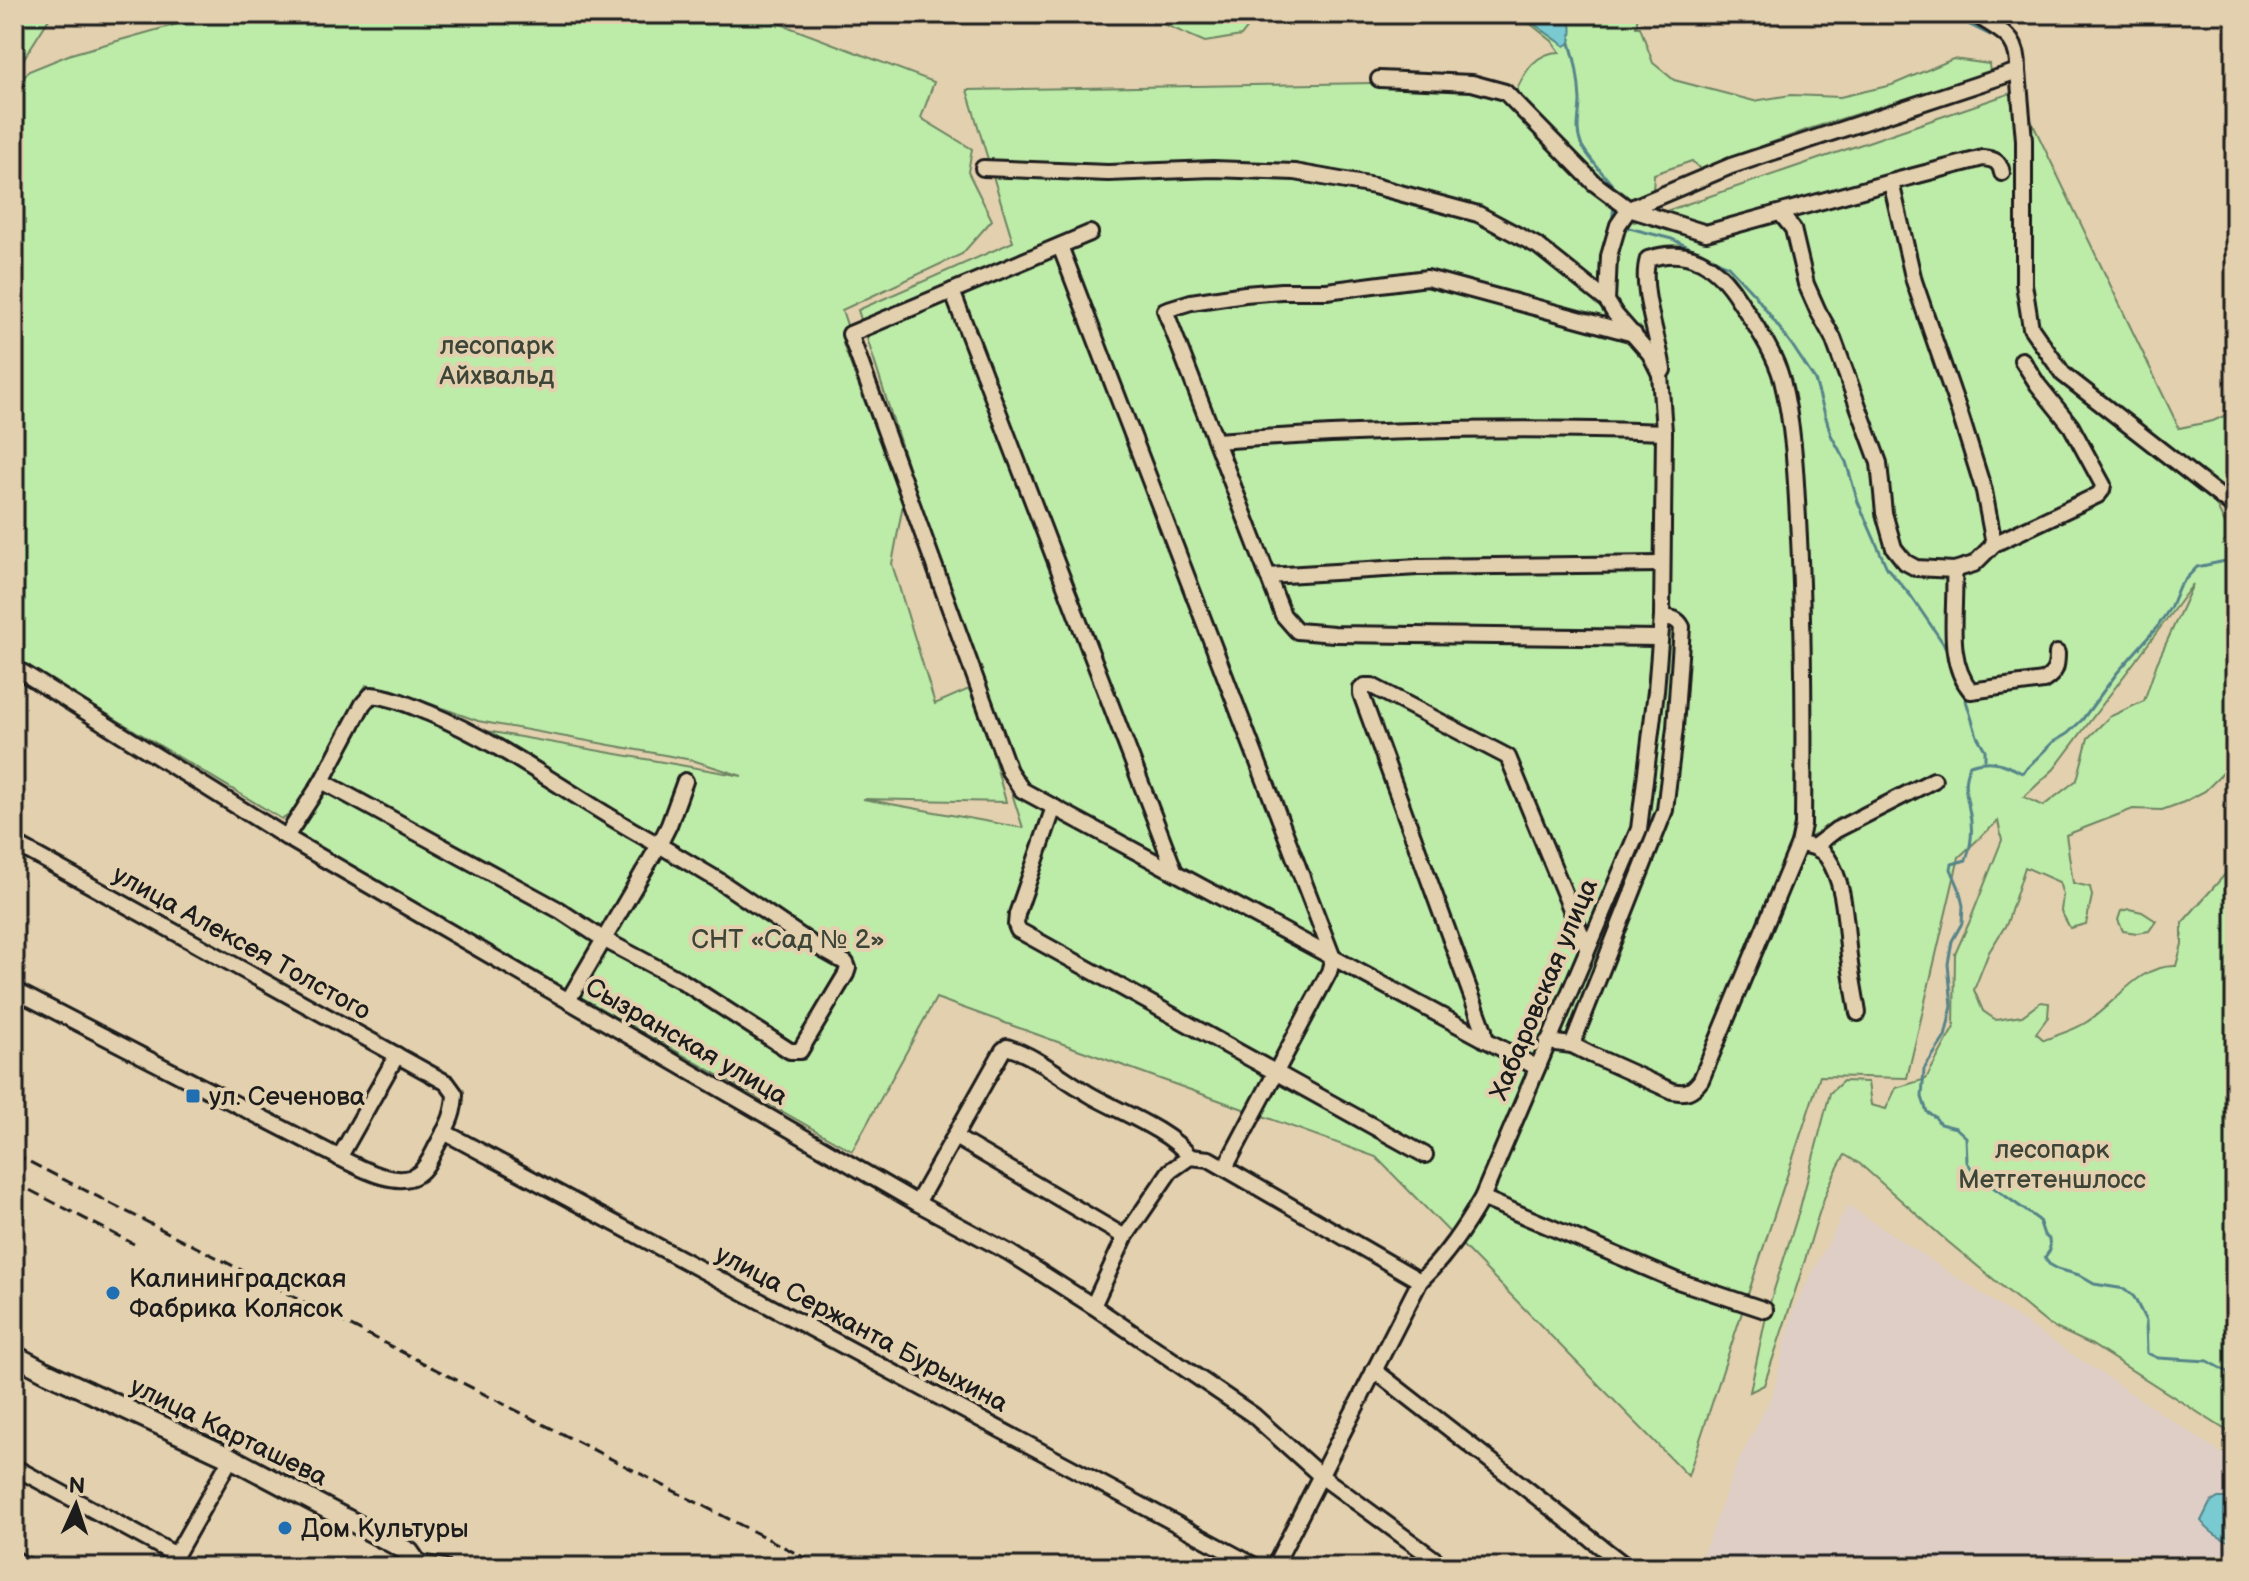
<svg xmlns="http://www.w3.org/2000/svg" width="2249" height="1581" viewBox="0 0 2249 1581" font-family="'Balsamiq Sans',sans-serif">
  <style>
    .built { fill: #decec5 }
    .green { fill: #bdeba8; stroke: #6c8462; stroke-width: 2; fill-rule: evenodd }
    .water { fill: #79cad1; stroke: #548489; stroke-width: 2 }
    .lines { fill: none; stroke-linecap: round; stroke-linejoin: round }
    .stream { stroke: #548489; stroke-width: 3 }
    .minor-casing { stroke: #1c1c1c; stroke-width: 20 }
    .major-casing { stroke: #1c1c1c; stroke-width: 24 }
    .minor { stroke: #e3d0ae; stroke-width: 14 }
    .major { stroke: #e3d0ae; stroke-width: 18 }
    .rail { stroke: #1c1c1c; stroke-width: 3; stroke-dasharray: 12 6; stroke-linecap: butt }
    .poi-dot { fill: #1f6fb2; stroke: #e3d0ae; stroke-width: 3 }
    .labels { text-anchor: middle; stroke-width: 8; stroke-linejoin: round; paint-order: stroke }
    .park-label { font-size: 26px; fill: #3c4538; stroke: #e3d0ae }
    .street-label { font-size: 26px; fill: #1c1c1c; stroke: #e3d0ae }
    .poi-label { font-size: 26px; fill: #1c1c1c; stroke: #e3d0ae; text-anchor: start }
  </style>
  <rect width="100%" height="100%" fill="#e3d0ae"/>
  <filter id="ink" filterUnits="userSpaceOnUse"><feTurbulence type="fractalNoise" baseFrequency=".0125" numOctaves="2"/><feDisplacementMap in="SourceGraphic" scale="16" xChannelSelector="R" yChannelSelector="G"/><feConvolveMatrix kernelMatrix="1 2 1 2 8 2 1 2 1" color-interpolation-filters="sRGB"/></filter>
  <g filter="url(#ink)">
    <!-- built -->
    <polygon class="built" points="1848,1205 2235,1462 2235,1567 1695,1567 1708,1542 1735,1468 1773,1393 1794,1307"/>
    <!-- green -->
    <g class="green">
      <polygon points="14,14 52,14 14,74"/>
      <path d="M303 14H727L765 18 934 82 921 118 972 149 968 172 992 220 962 254 842 310 850 334 843 344 903 504 892 564 935 704 969 689 992 751 1006 802 863 799 1023 828 858 310 1013 242 967 90 1485 81 1634 222 2017 91 2179 428 2213 421 2226 415 2235 351V503L2203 478 2230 534 2223 544 2235 539V757L2233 763 2205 791 2184 802 2162 810 2133 809 2066 835 2073 883 2090 887 2092 896 2086 924 2070 928 2061 911 2063 895 2059 882 2025 867 2007 923 1989 952 1974 990 1983 1011 1996 1020 2022 1016 2041 1002 2049 1003 2048 1017 2036 1033 2044 1040C2059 1034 2079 1029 2091 1019 2118 1000 2139 965 2176 966L2182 944V923L2228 871 2235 867V1436L2092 1345 2049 1325 1947 1241 1860 1164 1845 1155C1824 1188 1816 1224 1805 1260 1792 1302 1778 1343 1764 1385L1750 1392 1767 1312 1800 1208 1830 1093 1843 1081 1868 1082 1871 1105 1886 1109 1896 1088 1926 1079 1954 1027 1955 954 1969 923 2002 840 1998 821 1959 857 1907 1078 1820 1076 1688 1476 1376 1157 936 998 852 1151 285 829 368 687 481 730 742 776 692 760 478 721 393 690 366 685 293 813 282 819 14 658V90L29 71 71 54 195 19 294 21ZM2193 584 2157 663 2144 701 2109 717 2088 738 2077 780 2043 806 2024 797 2054 769Z"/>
      <polygon points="1155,14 1258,14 1241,36 1205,42 1161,23"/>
      <path d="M1518 14H1638L1636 27H1640L1653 63 1674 80 1754 101 1791 95 1840 97 1892 85 1953 59 1989 64 1990 72 1809 129 1726 159 1702 171 1692 161 1654 174 1653 192 1631 202C1619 184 1612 189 1597 177 1589 171 1583 161 1576 154 1556 135 1529 117 1516 92 1524 72 1536 52 1560 52L1552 41Z"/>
      <polygon points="2235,217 2235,271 2225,258 2230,218"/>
      <polygon points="2129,909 2142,912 2156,921 2149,931 2137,933 2123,931 2118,920 2121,911"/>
    </g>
    <!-- water -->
    <g class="water">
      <path d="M1520 14H1564C1574 23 1572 31 1570 43L1565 46Z"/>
      <path d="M2218 1498H2226L2235 1502V1542C2222 1541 2209 1532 2201 1521L2210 1503Z"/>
    </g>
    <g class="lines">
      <!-- stream -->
      <g class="stream">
        <polyline points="1935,14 1962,21 1990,35"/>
        <path d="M1570 43C1576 61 1579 81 1580 100 1580 114 1575 130 1581 144 1585 153 1614 188 1621 194"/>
        <polyline points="1612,223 1614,205"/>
        <polyline points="1629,228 1672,239 1728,266 1755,295 1792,345 1815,380 1831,435 1846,462 1858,502 1887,568 1911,596 1943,643 1950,658"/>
        <path d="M2235 559 2197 567 2179 586 2170 608 2158 626 2117 673 2082 720 2067 734 2053 742 2022 773C2003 763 1991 758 1970 765 1962 781 1966 792 1969 809 1973 826 1972 844 1966 860L1952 864 1951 869 1959 888 1963 906 1962 923 1952 941 1948 964 1952 1006 1945 1037 1924 1069 1922 1097 1927 1112 1935 1117 1940 1124 1956 1128 1966 1137 1967 1162 1976 1175 2039 1220 2044 1235 2049 1239 2050 1250 2045 1257 2049 1264 2058 1269 2079 1275 2094 1284 2125 1289 2134 1297 2146 1321 2147 1353 2158 1358 2208 1361 2235 1376"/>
        <polyline points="1963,691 1977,736 1985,750 1985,759"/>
      </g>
      <!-- minor casing -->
      <g class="minor-casing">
        <g id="minor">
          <path d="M1975 14C2002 33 2019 35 2018 71"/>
          <polyline points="1379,79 1472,83 1505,92 1594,183 1629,209 1706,233 1891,182 1914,281 1959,411 1984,491 1994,544 1974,564 1954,570 1916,568 1905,562 1894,548 1884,513 1879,463 1833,338 1818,311 1806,284 1793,229 1781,214"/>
          <polyline points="983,168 1108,173 1213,169 1295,172 1374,186 1478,214 1538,246 1607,301"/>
          <path d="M1891 182 1983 158C1993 159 2000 161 2002 173"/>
          <polyline points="1090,233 850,334 1009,771 1022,790 1536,1067"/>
          <polyline points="1060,246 1333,958 1329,972 1225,1168"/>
          <polyline points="952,291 1175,872"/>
          <polyline points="1634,334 1427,278 1327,291 1281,291 1245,294 1191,302 1165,310 1283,615 1297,631 1334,634 1659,638"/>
          <polyline points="1660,374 1650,354 1615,314 1607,301 1609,256 1618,225 1629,209 1731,166 2018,71 2024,140 2024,284 2031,328 2063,374 2235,508"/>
          <path d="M1216 441C1365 430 1514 426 1664 432"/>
          <polyline points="1994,544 2098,495 2102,490 2103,485 2071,426 2038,385 2022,360"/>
          <path d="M1954 570C1957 609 1944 659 1971 691L2043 681C2056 673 2057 667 2057 653"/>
          <polyline points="1268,576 1418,567 1661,564"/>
          <polyline points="14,667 286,837 917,1203 1010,1253 1093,1306 1253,1415 1321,1476 1445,1567"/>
          <polyline points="322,781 559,910 603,939 682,981 790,1051 800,1051 846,974 848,968 846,963 814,945 718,880 659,845 669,825 685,781"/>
          <polyline points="1054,807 1017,914 1016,925 1018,930 1425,1155"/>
          <path d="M286 837 322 781 363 704 371 695C392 697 409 705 429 713 511 747 581 804 659 845L569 999"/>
          <path d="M14 843 447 1083 455 1094C454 1115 449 1123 439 1142 433 1152 428 1167 418 1174 399 1188 364 1170 346 1161L14 990"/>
          <path d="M1799 844C1810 846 1820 847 1827 857 1846 884 1845 925 1849 956 1851 975 1855 994 1858 1013"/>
          <polyline points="1815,846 1836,830 1934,780"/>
          <polyline points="1485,1040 1484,1030 1361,694 1361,689 1365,686 1372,686 1508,757 1587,948"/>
          <path d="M1547 1042 1572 1045 1665 810 1675 728 1682 627C1677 618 1671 618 1662 617"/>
          <polyline points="444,1132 1257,1567"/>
          <polyline points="955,1137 1125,1237"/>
          <polyline points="339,1158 397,1055"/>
          <polyline points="1482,1198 1675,1280 1765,1310"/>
          <path d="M917 1203 1003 1050 1007 1047C1039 1057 1065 1081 1094 1097 1123 1113 1170 1131 1190 1157"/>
          <polyline points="1093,1306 1125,1237 1170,1171 1190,1157 1209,1159 1420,1281"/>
          <polyline points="1374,1370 1627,1567"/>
          <polyline points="14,1467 176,1555"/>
          <polyline points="14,1559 29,1567"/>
          <polyline points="416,1562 444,1567"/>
          <polyline points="169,1567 231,1458"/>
          <path d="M1274 1567 1420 1281C1446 1256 1464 1229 1482 1198L1639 829 1656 691 1662 617 1664 432 1660 374 1663 370C1659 339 1639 287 1648 259 1690 245 1718 266 1739 300 1755 325 1774 351 1782 380 1795 432 1796 485 1799 538 1804 634 1804 729 1803 825L1799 844 1701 1080C1692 1092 1686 1094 1672 1091L1592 1055 1572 1045"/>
        </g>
      </g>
      <!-- major casing -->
      <g class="major-casing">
        <polyline id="major" points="14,1355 44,1371 231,1458 409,1552 416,1562 415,1567"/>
      </g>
      <!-- minor -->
      <use href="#minor" class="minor"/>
      <!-- major -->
      <use href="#major" class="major"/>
      <!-- rail -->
      <g class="rail">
        <polyline points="14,1154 823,1567"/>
        <polyline points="14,1182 134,1244"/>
      </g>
    </g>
  </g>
  <!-- markers -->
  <g class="poi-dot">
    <rect x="185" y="1088" width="16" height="16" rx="4"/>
    <circle cx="113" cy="1293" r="8"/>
    <circle cx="285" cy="1528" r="8"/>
  </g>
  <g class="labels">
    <!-- park labels -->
    <g class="park-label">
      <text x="497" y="354">лесопарк<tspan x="497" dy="30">Айхвальд</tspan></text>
      <text x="788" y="948">СНТ «Сад № 2»</text>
      <text x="2052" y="1158">лесопарк<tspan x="2052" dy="30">Метгетеншлосс</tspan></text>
    </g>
    <!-- street labels -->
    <g class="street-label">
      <text transform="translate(242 942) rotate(29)" y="9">улица Алексея Толстого</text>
      <text transform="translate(1543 989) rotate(-67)" y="9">Хабаровская улица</text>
      <text transform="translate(687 1041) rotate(30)" y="9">Сызранская улица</text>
      <text transform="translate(862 1328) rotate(28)" y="9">улица Сержанта Бурыхина</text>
      <text transform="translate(229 1431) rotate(26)" y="9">улица Карташева</text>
    </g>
    <!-- poi labels -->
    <g class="poi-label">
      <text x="209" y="1105">ул. Сеченова</text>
      <text x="129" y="1287">Калининградская<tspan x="129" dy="30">Фабрика Колясок</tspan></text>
      <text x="301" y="1537">Дом Культуры</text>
    </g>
  </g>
  <!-- margin -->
  <rect width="2249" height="1581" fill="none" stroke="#e3d0ae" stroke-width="48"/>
  <rect x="24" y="24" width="2201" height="1533" fill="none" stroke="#1c1c1c" stroke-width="3" filter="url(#ink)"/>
  <!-- north arrow -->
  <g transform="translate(76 1505) rotate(3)" stroke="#e3d0ae" stroke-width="6" paint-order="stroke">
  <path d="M0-6L14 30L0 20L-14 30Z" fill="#1c1c1c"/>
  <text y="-12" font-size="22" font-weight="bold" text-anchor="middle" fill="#1c1c1c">N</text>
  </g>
</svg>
